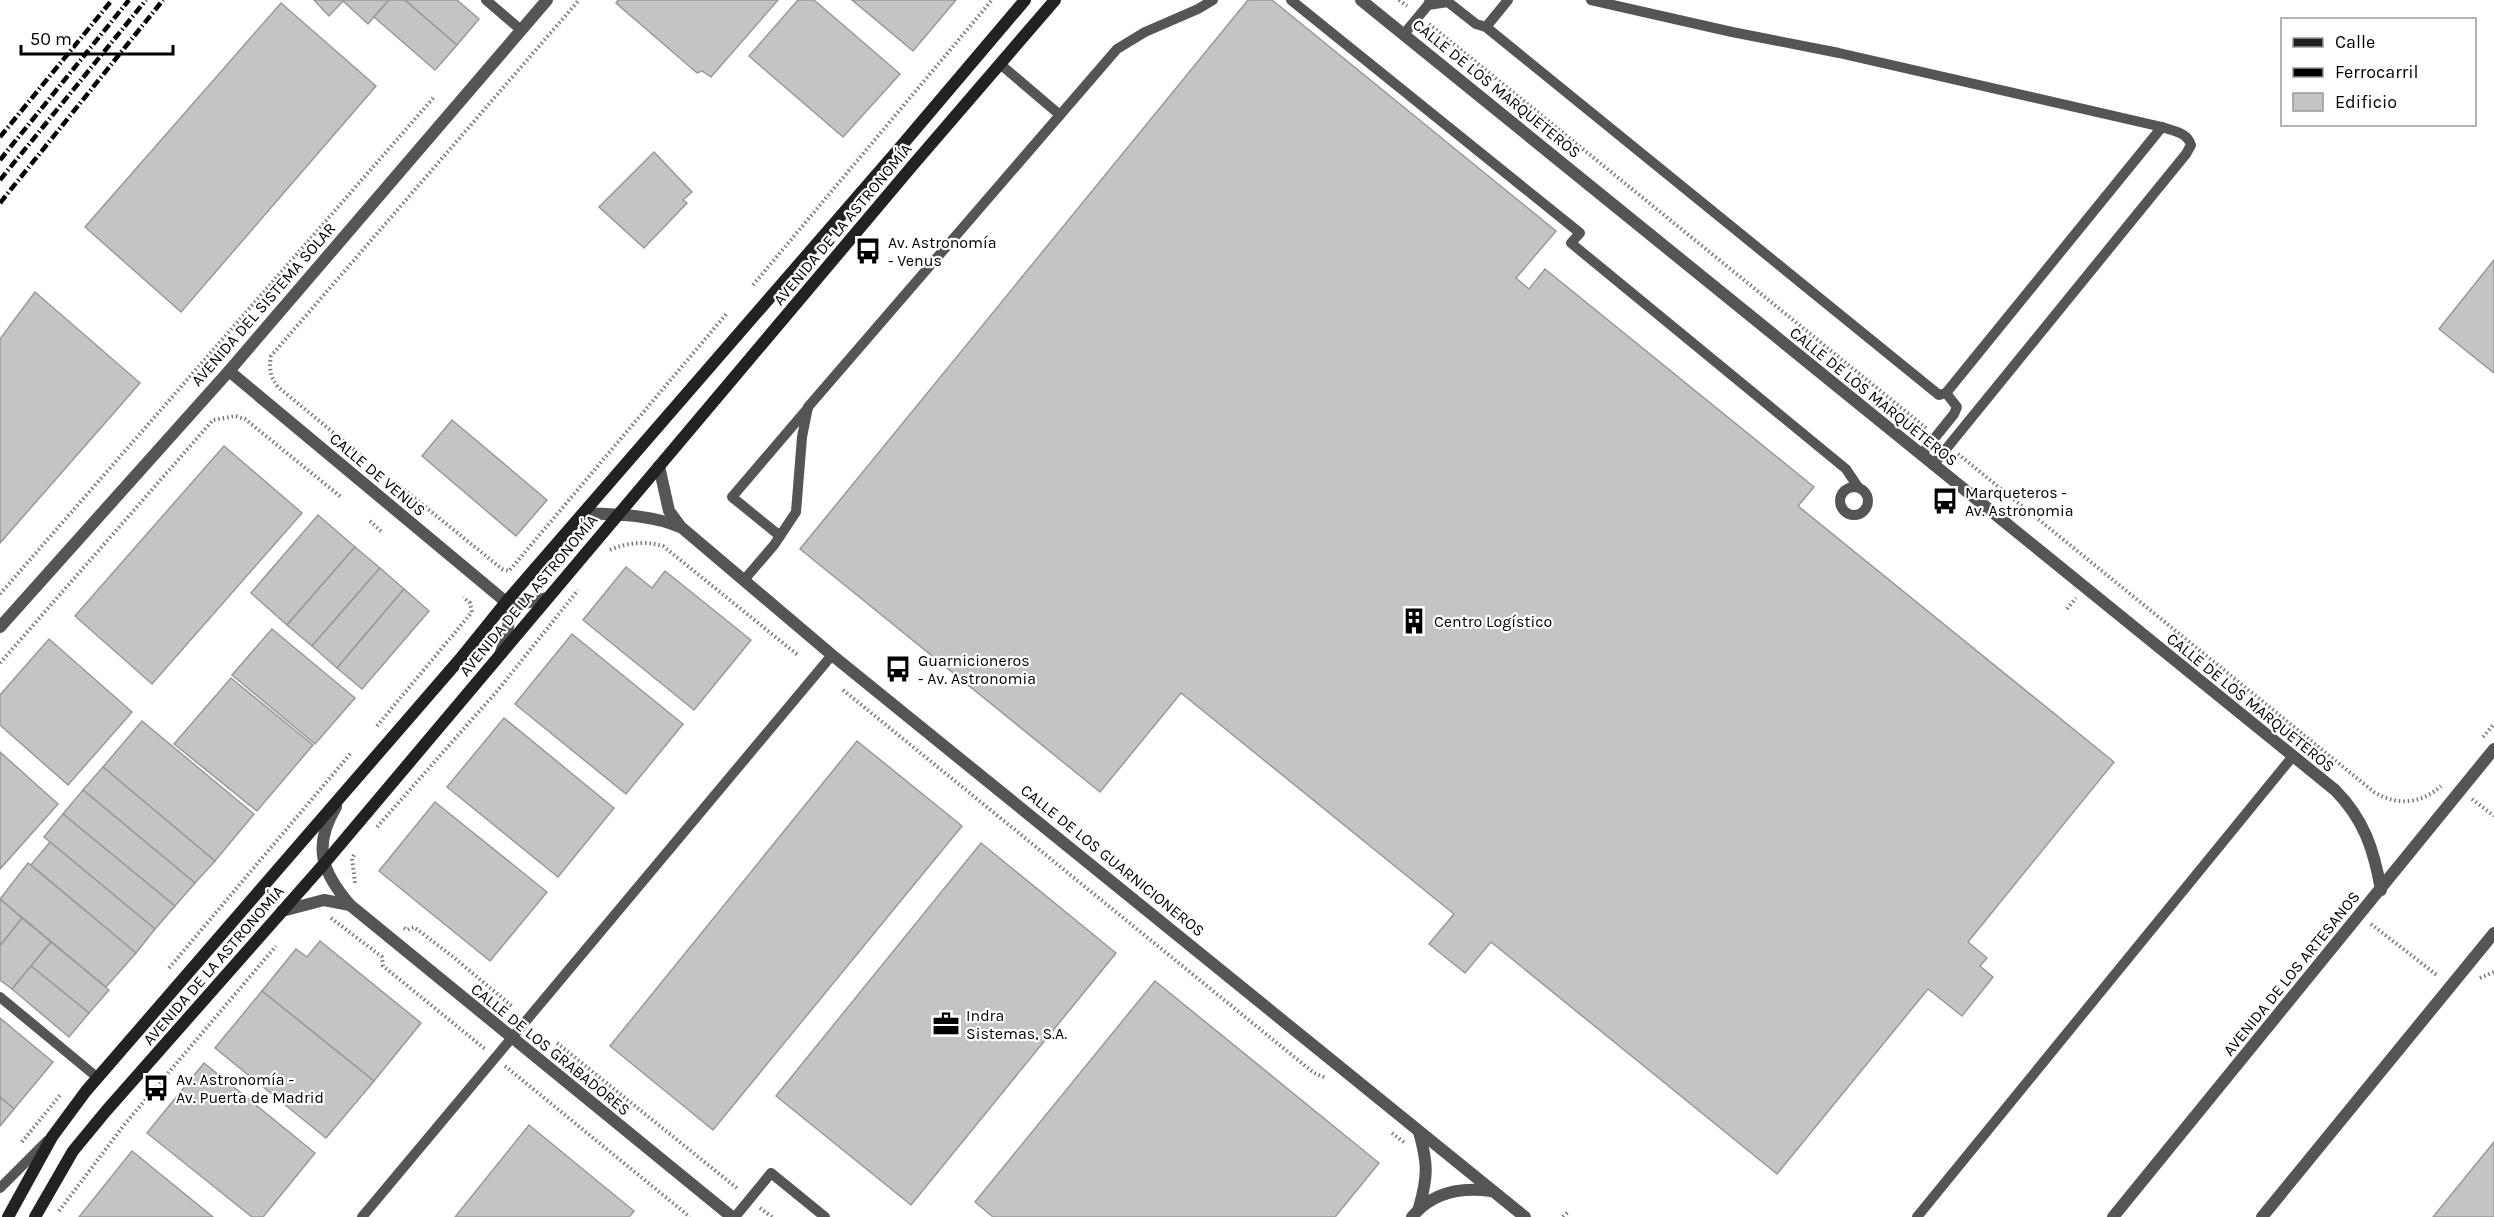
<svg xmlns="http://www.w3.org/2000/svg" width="2494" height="1217" viewBox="0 0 2494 1217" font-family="Karla,sans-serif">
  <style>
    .building { fill: #c4c4c4; stroke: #999; stroke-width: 1.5 }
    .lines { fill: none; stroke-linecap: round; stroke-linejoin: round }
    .path { stroke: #777; stroke-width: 4; stroke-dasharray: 1.5 3; stroke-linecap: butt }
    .lane { stroke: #555; stroke-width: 10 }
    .street { stroke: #555; stroke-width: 12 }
    .secondary { stroke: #222; stroke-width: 12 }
    .rail { stroke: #000; stroke-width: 4.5; stroke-dasharray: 9 3 1.5 3; stroke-linecap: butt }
    .labels { text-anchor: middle; stroke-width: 4.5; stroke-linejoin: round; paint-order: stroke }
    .street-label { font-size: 16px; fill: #000; stroke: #fff }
    .poi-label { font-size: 16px; fill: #000; stroke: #fff; text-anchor: start }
  </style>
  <rect width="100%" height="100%" fill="#fff"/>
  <!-- building -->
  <g class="building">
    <polygon points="314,0 344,0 329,16"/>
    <polygon points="344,0 389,0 368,24 343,1"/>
    <polygon points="389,0 405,0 457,45 435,70 374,17"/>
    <polygon points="405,0 457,0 479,19 457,45"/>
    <polygon points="618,0 778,0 711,77 702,71 697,73 616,3"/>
    <polygon points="798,0 814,0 900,74 843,137 749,56"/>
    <polygon points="852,0 956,0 913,51"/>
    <polygon points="1248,0 1272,0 1556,231 1516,278 1529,289 1545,269 1814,487 1798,506 2114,762 1968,942 1987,958 1980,966 1993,977 1962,1016 1928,989 1777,1174 1491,942 1465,973 1429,944 1454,914 1181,693 1100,792 800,549"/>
    <polygon points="281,3 376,86 181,312 85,227"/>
    <polygon points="654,152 692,192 683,200 687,203 644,248 599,207"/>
    <polygon points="2494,260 2494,373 2439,329"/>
    <polygon points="35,292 140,383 0,543 0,339"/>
    <polygon points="452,420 547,500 516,536 422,456"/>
    <polygon points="224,446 302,513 152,684 75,616"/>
    <polygon points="318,515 355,547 287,625 251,593"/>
    <polygon points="355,547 380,568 312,646 287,625"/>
    <polygon points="626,567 652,588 665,571 751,640 694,710 583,620"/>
    <polygon points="380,568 404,589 337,668 312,646"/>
    <polygon points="404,589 429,611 362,689 337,668"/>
    <polygon points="272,629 355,698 315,744 232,675"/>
    <polygon points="572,634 683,724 626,794 515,704"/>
    <polygon points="49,639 132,712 68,785 0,725 0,695"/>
    <polygon points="231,678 313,745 257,811 174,744"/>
    <polygon points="504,718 614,808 558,877 447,787"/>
    <polygon points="142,721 254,814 215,861 103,767"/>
    <polygon points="857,741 962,826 713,1130 610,1046"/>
    <polygon points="0,752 58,804 0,869"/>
    <polygon points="103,767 215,861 195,883 83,790"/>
    <polygon points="83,790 195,883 175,906 63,814"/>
    <polygon points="435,802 547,892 490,961 379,871"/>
    <polygon points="63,814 175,906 155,929 44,837"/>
    <polygon points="50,842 155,929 136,953 31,865"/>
    <polygon points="981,843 1116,953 911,1205 776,1096"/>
    <polygon points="28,863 136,953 106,987 0,899"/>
    <polygon points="0,899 22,918 0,946"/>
    <polygon points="22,918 51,942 12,989 0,980 0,946"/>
    <polygon points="320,941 421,1023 374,1081 262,991 296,949 307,957"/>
    <polygon points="51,942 109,990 89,1013 31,966"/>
    <polygon points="31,966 89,1013 69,1037 12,989"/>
    <polygon points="1155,981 1379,1163 1335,1217 993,1217 975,1202"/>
    <polygon points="262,991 374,1081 326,1138 215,1048"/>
    <polygon points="0,1018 53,1062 14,1109 0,1097"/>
    <polygon points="204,1063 315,1153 263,1217 252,1217 147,1133"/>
    <polygon points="0,1097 14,1109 0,1126"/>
    <polygon points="529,1125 634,1211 629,1217 455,1217"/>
    <polygon points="2494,1142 2494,1217 2433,1217"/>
    <polygon points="132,1151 213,1217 79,1217"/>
  </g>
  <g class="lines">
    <!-- path -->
    <g class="path">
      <polyline points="1399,0 1407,6"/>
      <polyline points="1429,24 1926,428"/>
      <polyline points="753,285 992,0"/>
      <path d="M1958 454 2374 792C2397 806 2421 804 2441 786"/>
      <path d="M368 461 278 387C270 376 269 369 271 356L579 0"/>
      <polyline points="397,484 502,569 509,571 728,312"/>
      <polyline points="370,521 383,533"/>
      <path d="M610 550C628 542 645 541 663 546L799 656"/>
      <polyline points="0,594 435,96"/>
      <polyline points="2067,609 2076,598"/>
      <polyline points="0,663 213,420 235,416 245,419 341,497"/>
      <polyline points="843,690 1314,1073 1326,1078"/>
      <polyline points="377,726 472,612 470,603 463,597"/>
      <polyline points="2483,737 2494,724"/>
      <polyline points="2472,799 2494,816"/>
      <polyline points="377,827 498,690 578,590"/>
      <polyline points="354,855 352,859 355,883"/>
      <polyline points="331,918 382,957 383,966 485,1049"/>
      <polyline points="2371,924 2438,976"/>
      <polyline points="404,928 407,930 414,927 452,956 513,1007"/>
      <polyline points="169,968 351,753"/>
      <polyline points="2480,978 2494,972"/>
      <polyline points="557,1043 738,1189"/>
      <polyline points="505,1066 690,1217"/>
      <polyline points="1392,1133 1405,1143"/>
      <polyline points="22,1142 61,1094"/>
      <polyline points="760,1208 772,1217"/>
      <polyline points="59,1211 124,1125 276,946"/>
      <polyline points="1563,1217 1568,1212"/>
    </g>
    <!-- lane -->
    <g class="lane">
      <polyline points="486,0 521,30"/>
      <polyline points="1291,0 1580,233 1571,243 1846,469 1858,487"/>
      <polyline points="1508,0 1486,27 1939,395 1946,393 2162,127"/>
      <path d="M1591 0 1732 32 1839 53 2162 127C2173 131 2187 132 2191 145L2186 154 1933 465"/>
      <polyline points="1428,5 1448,2 1476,24 1486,27"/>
      <polyline points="1404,34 1428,5 1430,0"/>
      <polyline points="1000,64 1060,115"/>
      <polyline points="1921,455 1954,414 1957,407 1946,393"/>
      <circle cx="1854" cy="501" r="14"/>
      <polyline points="780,536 732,497 808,408"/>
      <polyline points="744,580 774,545 796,512 802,437 808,407 1117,49 1145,32 1198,9 1213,0"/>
      <polyline points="0,997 98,1078"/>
      <polyline points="0,1188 47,1141"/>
      <polyline points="362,1217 832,655"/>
      <polyline points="735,1217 771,1173 825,1217"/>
      <polyline points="1917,1217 2293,756"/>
    </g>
    <!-- street -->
    <g class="street">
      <path d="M1361 0C1687 262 2009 528 2335 790 2364 819 2374 850 2381 890"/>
      <path d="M229 371 506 602C512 619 507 636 501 652"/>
      <polyline points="659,466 669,511 681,527 832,655 1525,1217"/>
      <path d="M584 513C617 515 649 514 680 527"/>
      <polyline points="506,602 521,604 547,598"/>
      <polyline points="0,627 229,371 547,0"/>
      <path d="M336 807C312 847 322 872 350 905L732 1217"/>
      <polyline points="282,911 324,900 350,905"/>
      <path d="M1419 1208C1428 1176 1428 1164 1419 1132"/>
      <path d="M1412 1217C1432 1192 1461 1187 1491 1191"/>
      <polyline points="2113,1217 2494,749"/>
      <polyline points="2262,1217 2494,933"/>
    </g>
    <!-- secondary -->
    <g class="secondary">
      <polyline points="8,1217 52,1137 86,1091 460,659 506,602 897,151 1025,0"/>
      <polyline points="35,1217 73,1151 106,1111 323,865 913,165 1055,0"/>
    </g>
    <!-- rail -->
    <g class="rail">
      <polyline points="0,137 112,0"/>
      <polyline points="0,160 129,0"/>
      <polyline points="0,180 146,0"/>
      <polyline points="0,203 163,0"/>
    </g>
  </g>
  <!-- icons -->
  <defs>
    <g id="bus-bare" transform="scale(2.07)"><path d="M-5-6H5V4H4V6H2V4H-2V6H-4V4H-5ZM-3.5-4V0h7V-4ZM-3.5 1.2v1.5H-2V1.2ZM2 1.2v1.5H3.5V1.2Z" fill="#000" stroke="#fff" stroke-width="2.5" paint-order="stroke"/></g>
    <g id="building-bare" transform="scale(2.07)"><path d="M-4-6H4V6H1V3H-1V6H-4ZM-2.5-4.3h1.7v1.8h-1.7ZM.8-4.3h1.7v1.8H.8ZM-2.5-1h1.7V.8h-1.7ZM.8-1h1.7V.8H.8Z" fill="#000" stroke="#fff" stroke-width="2.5" paint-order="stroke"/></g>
    <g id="office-bare" transform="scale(2.07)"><path d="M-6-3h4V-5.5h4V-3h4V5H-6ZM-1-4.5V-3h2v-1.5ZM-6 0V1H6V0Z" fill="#000" stroke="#fff" stroke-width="2.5" paint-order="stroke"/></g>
  </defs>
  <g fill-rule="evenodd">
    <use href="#bus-bare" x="868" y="251"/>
    <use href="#bus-bare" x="1945" y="501"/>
    <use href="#building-bare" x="1414" y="621"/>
    <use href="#bus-bare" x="898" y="669"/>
    <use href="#office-bare" x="946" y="1024"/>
    <use href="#bus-bare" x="156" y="1088"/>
  </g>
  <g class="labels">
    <!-- street labels -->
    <g class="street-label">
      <text transform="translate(1497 88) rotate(39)" y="6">CALLE DE LOS MARQUETEROS</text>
      <text transform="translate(842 224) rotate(-50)" y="6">AVENIDA DE LA ASTRONOMÍA</text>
      <text transform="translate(263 304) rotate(-49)" y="6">AVENIDA DEL SISTEMA SOLAR</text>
      <text transform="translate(1874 396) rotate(39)" y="6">CALLE DE LOS MARQUETEROS</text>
      <text transform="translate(378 474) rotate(40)" y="6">CALLE DE VENUS</text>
      <text transform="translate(528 595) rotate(-50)" y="6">AVENIDA DE LA ASTRONOMÍA</text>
      <text transform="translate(2251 702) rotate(39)" y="6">CALLE DE LOS MARQUETEROS</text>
      <text transform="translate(1113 860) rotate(39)" y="6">CALLE DE LOS GUARNICIONEROS</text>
      <text transform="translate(213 965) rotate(-49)" y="6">AVENIDA DE LA ASTRONOMÍA</text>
      <text transform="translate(2291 973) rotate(-51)" y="6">AVENIDA DE LOS ARTESANOS</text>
      <text transform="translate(551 1049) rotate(39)" y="6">CALLE DE LOS GRABADORES</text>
    </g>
    <!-- poi labels -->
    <g class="poi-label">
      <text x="888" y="248">Av. Astronomía<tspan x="888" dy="18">- Venus</tspan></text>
      <text x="1965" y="498">Marqueteros -<tspan x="1965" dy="18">Av. Astronomia</tspan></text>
      <text x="1434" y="627">Centro Logístico</text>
      <text x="918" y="666">Guarnicioneros<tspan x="918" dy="18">- Av. Astronomia</tspan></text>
      <text x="966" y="1021">Indra<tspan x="966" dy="18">Sistemas, S.A.</tspan></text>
      <text x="176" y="1085">Av. Astronomía -<tspan x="176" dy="18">Av. Puerta de Madrid</tspan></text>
    </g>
  </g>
  <!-- legend -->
  <rect x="2281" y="18" width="195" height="108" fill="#ffffff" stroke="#999999" stroke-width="1.5"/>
  <rect x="2293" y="38" width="30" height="9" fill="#222222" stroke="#999999" stroke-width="1.5"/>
  <text x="2335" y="48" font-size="18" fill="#000000">Calle</text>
  <rect x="2293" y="68" width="30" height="9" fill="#000000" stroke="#999999" stroke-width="1.5"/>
  <text x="2335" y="78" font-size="18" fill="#000000">Ferrocarril</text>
  <rect x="2293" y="93" width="30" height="18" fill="#c4c4c4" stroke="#999999" stroke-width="1.5"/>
  <text x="2335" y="108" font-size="18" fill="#000000">Edificio</text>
  <!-- scale -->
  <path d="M21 45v9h152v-9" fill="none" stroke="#000000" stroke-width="3"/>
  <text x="30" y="45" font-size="18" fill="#000000" stroke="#ffffff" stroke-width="4.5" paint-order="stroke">50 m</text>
</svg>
